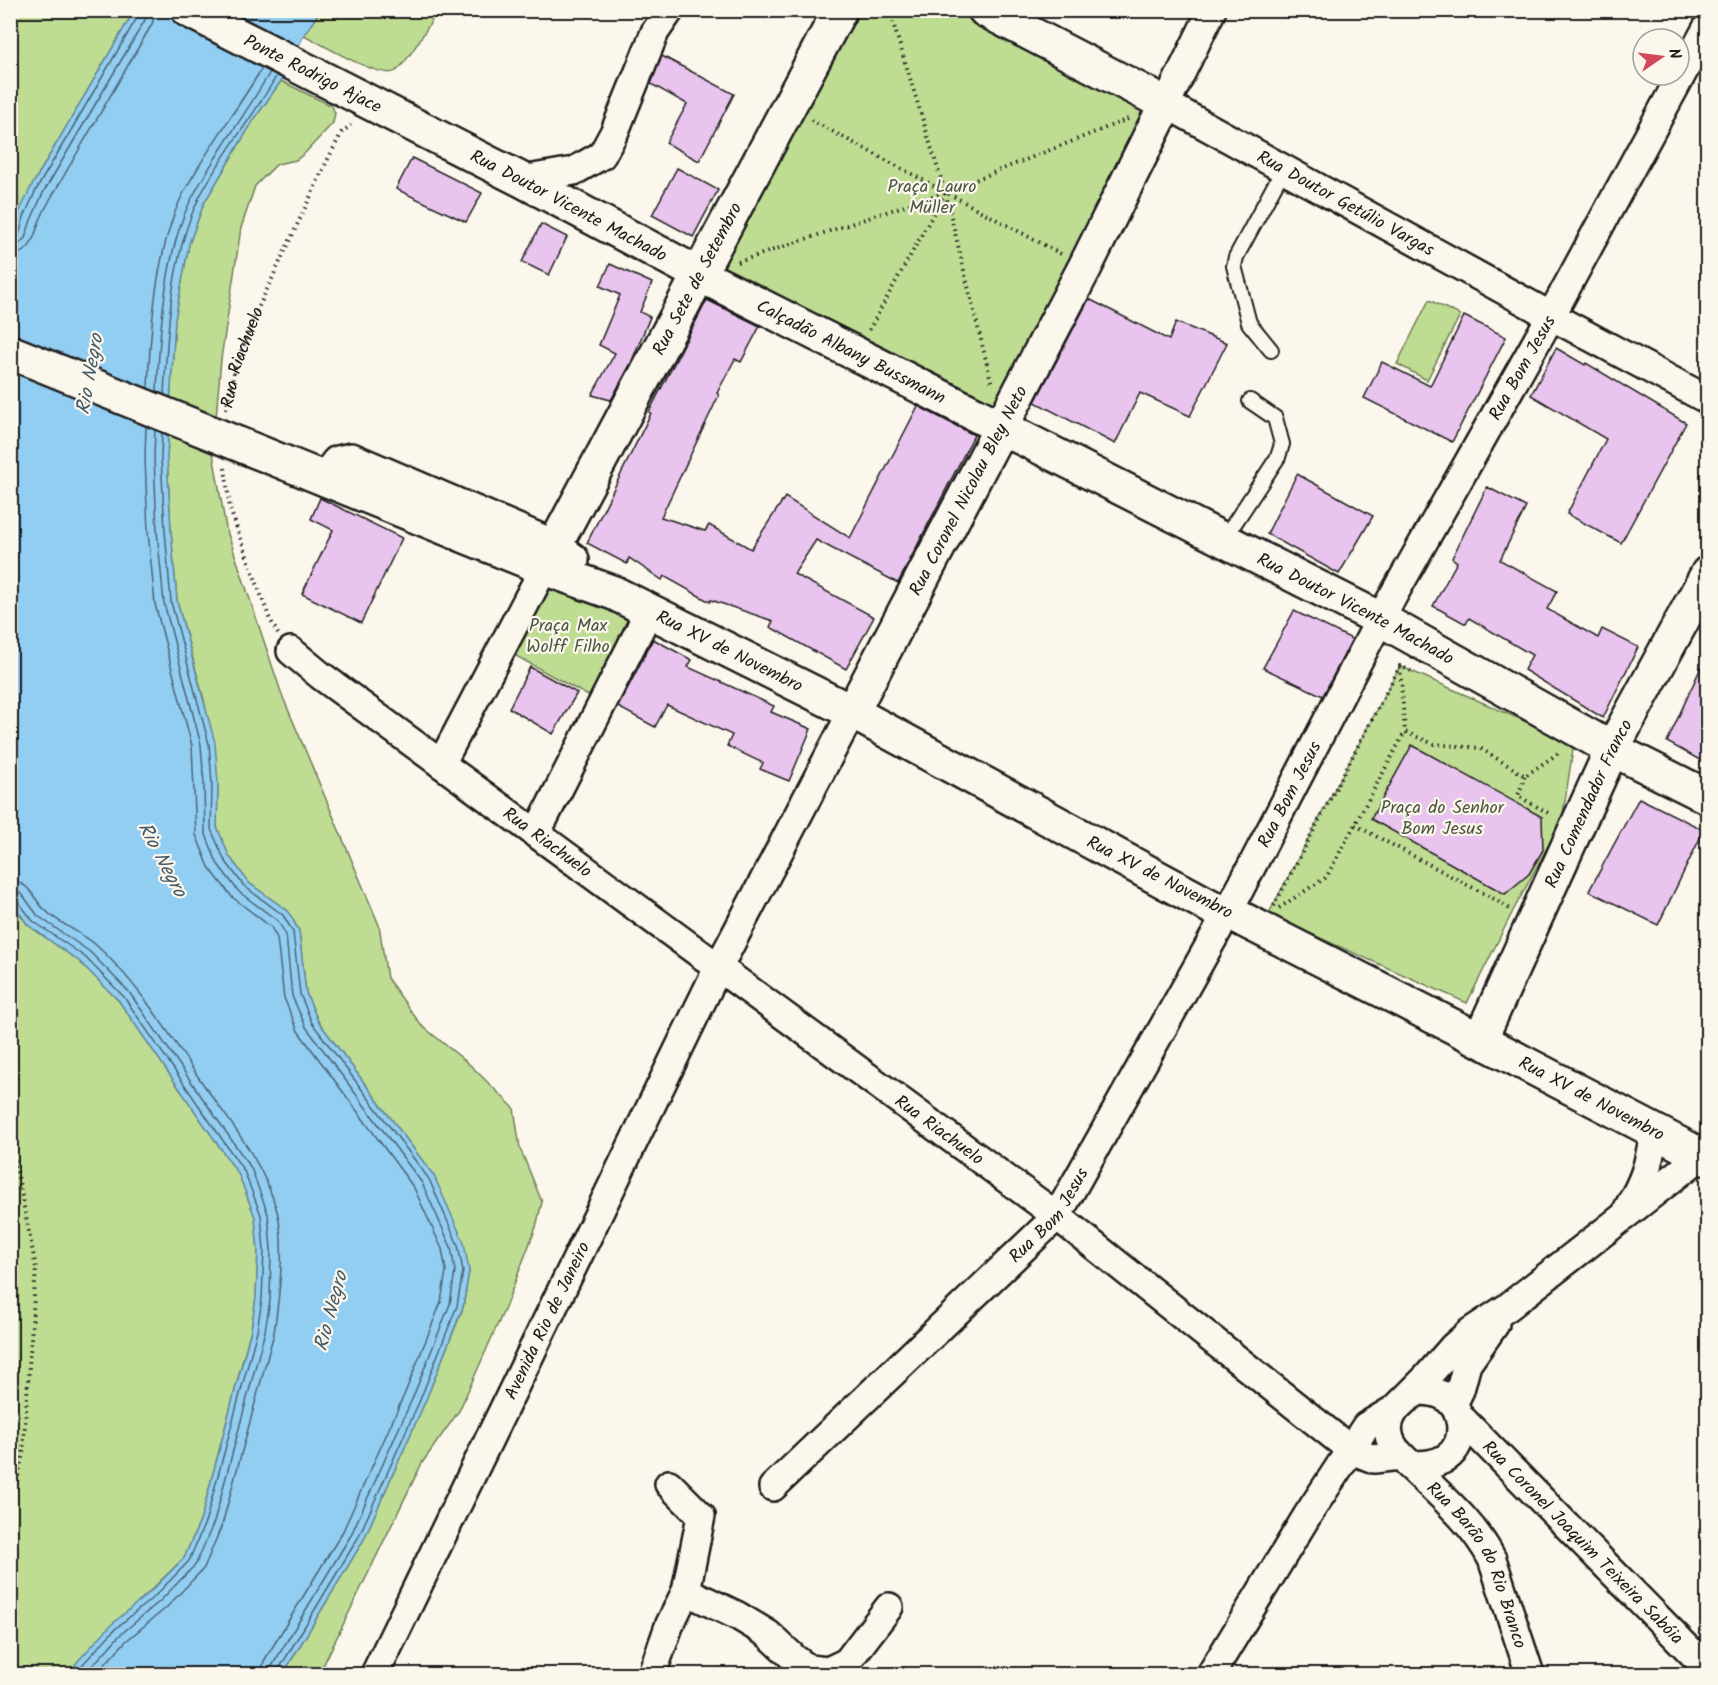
<svg xmlns="http://www.w3.org/2000/svg" width="1718" height="1685" viewBox="0 0 1718 1685" font-family="Kalam,sans-serif">
  <style>
    .green { fill: #bfdc93; stroke: #6e7c58; stroke-width: 1.5 }
    .water { fill: #92cef2; stroke: #63879c; stroke-width: 1.5 }
    .lines { fill: none; stroke-linecap: round; stroke-linejoin: round }
    .shore { stroke: #4b6372; stroke-width: 1.5 }
    .building { fill: #e9c4ee; stroke: #1c1c1c; stroke-width: 1.5 }
    .service-casing { stroke: #1c1c1c; stroke-width: 18 }
    .minor-casing { stroke: #1c1c1c; stroke-width: 32 }
    .tertiary-casing { stroke: #1c1c1c; stroke-width: 38 }
    .secondary-casing { stroke: #1c1c1c; stroke-width: 38 }
    .path { stroke: #1c1c1c; stroke-width: 4; stroke-dasharray: 1.5 4.5; stroke-linecap: butt }
    .service { stroke: #fbf7ec; stroke-width: 14 }
    .minor { stroke: #fbf7ec; stroke-width: 27 }
    .tertiary { stroke: #fbf7ec; stroke-width: 33 }
    .secondary { stroke: #fbf7ec; stroke-width: 33 }
    .secondary-bridge-casing { stroke: #1c1c1c; stroke-width: 38; stroke-linecap: butt }
    .secondary-bridge { stroke: #fbf7ec; stroke-width: 33 }
    .labels { text-anchor: middle; stroke-width: 4.5; stroke-linejoin: round; paint-order: stroke }
    .street-label { font-size: 18px; fill: #1c1c1c; stroke: #fbf7ec }
    .park-label { font-size: 18px; fill: #4d5640; stroke: #fbf7ec }
    .water-label { font-size: 20px; font-style: italic; fill: #455a67; stroke: #fbf7ec }
  </style>
  <rect width="100%" height="100%" fill="#fbf7ec"/>
  <filter id="ink" filterUnits="userSpaceOnUse"><feTurbulence type="fractalNoise" baseFrequency=".0167" numOctaves="2"/><feDisplacementMap in="SourceGraphic" scale="12" xChannelSelector="R" yChannelSelector="G"/><feConvolveMatrix kernelMatrix="1 2 1 2 8 2 1 2 1" color-interpolation-filters="sRGB"/></filter>
  <g filter="url(#ink)">
    <!-- green -->
    <g class="green">
      <polygon points="11,11 129,11 133,13 31,187 11,244"/>
      <path d="M320 11H438C429 24 407 64 396 71 382 81 320 43 304 35Z"/>
      <polygon points="844,11 975,11 1166,108 1001,423 702,274"/>
      <polygon points="281,81 332,106 335,113 333,123 305,153 296,160 277,164 255,186 241,228 221,359 213,454 226,528 282,695 379,925 387,978 421,1025 469,1064 514,1108 520,1148 542,1202 536,1227 505,1308 459,1411 422,1463 319,1674 283,1674 363,1541 425,1402 463,1308 469,1271 434,1176 318,1021 306,993 299,931 288,911 249,883 229,856 217,827 218,784 204,700 177,601 171,531 167,457 175,319 189,244 204,203 253,121"/>
      <polygon points="1429,300 1460,315 1427,380 1397,364"/>
      <polygon points="551,578 631,620 590,697 509,652"/>
      <polygon points="1400,666 1574,743 1562,820 1513,911 1467,1003 1268,915"/>
      <polygon points="10,901 28,925 80,962 119,1001 239,1175 255,1217 258,1251 256,1299 251,1329 201,1519 184,1558 78,1661 69,1674 11,1674"/>
    </g>
    <!-- water -->
    <polygon class="water" points="134,11 320,11 304,35 281,81 253,121 204,203 189,244 175,319 167,457 171,531 177,601 215,743 218,784 217,827 229,856 249,883 288,911 299,931 306,993 318,1021 434,1176 464,1243 469,1271 463,1307 425,1402 363,1541 283,1674 69,1674 78,1661 111,1625 151,1591 184,1558 201,1519 251,1330 256,1298 258,1251 255,1217 239,1175 119,1001 80,962 28,925 11,901 10,244 18,215 31,187"/>
    <g class="lines">
      <!-- shore -->
      <g class="shore">
        <polyline points="10,238 19,235 24,217 36,190 138,16 139,10"/>
        <polyline points="10,246 19,244 25,238 31,220 43,193 145,20 147,10"/>
        <path d="M10 255C33 254 33 237 40 220 43 213 47 205 51 198L152 24 156 10"/>
        <path d="M148 388C150 330 157 243 184 192 207 149 237 110 262 68"/>
        <path d="M157 392C159 334 165 247 193 196 216 153 246 114 270 72"/>
        <path d="M164 395C167 334 171 256 198 200 220 156 253 118 277 75"/>
        <polyline points="146,426 145,458 148,532 155,604 192,746 196,835 209,867 232,897 271,927 277,938 284,998 298,1031 414,1188 442,1249 446,1271 441,1302 405,1393 343,1531 264,1661 261,1674"/>
        <polyline points="155,430 154,458 157,531 164,603 201,745 204,784 205,832 217,863 239,892 278,921 286,935 292,996 306,1027 422,1183 451,1247 455,1271 450,1304 413,1397 351,1535 272,1666 270,1674"/>
        <polyline points="162,433 161,458 165,531 171,602 209,744 212,784 211,829 224,859 244,886 283,915 293,932 300,994 312,1023 429,1179 458,1245 463,1271 457,1306 420,1400 358,1538 279,1669 278,1674"/>
        <path d="M10 881C30 882 32 897 44 909 58 924 80 931 96 945 138 983 167 1031 199 1078 228 1120 263 1160 277 1211 286 1245 279 1297 274 1333L222 1525 204 1568 166 1608 126 1641 96 1674"/>
        <polyline points="10,890 22,894 38,916 90,952 129,992 251,1168 268,1214 271,1249 270,1300 265,1331 214,1522 196,1564 160,1601 120,1635 85,1674"/>
        <polyline points="10,898 17,900 33,921 85,957 124,997 244,1171 261,1215 264,1250 262,1299 257,1331 206,1520 189,1561 155,1596 115,1629 83,1664 76,1674"/>
      </g>
    </g>
    <!-- building -->
    <g class="building">
      <polygon points="662,56 734,94 699,161 666,143 687,104 651,84"/>
      <polygon points="412,158 482,193 466,222 396,189"/>
      <polygon points="677,168 718,190 693,237 652,215"/>
      <polygon points="541,224 567,237 549,275 522,262"/>
      <polygon points="610,264 652,283 640,312 650,317 631,363 611,400 592,395 615,353 599,345 620,295 600,286"/>
      <polygon points="1089,299 1169,340 1176,322 1227,343 1190,416 1140,393 1115,444 1035,402"/>
      <polygon points="707,300 760,326 741,362 735,359 717,393 719,395 661,517 705,531 709,525 751,549 785,497 850,538 918,406 974,435 898,583 816,540 794,574 874,617 846,669 770,627 773,621 711,600 710,602 664,576 662,580 629,558 627,564 587,543 651,413 649,412"/>
      <polygon points="1464,316 1506,337 1452,442 1364,398 1382,362 1430,386"/>
      <polygon points="1556,348 1585,365 1586,363 1686,423 1621,543 1567,514 1606,439 1531,395"/>
      <polygon points="1297,474 1373,516 1339,574 1267,534"/>
      <polygon points="1487,487 1526,507 1500,560 1557,591 1547,609 1598,638 1602,629 1638,647 1603,718 1524,670 1532,655 1469,618 1466,624 1433,606 1457,562 1452,558"/>
      <polygon points="320,498 402,538 361,623 302,594 333,530 311,519"/>
      <polygon points="1294,611 1352,639 1323,696 1263,668"/>
      <polygon points="653,639 692,660 688,667 774,706 771,712 811,729 789,781 760,769 763,763 727,746 732,735 667,705 655,727 618,707"/>
      <polygon points="1707,654 1707,764 1667,742"/>
      <polygon points="530,667 577,693 553,734 509,708"/>
      <polygon points="1412,745 1542,817 1543,850 1529,874 1505,894 1371,819"/>
      <polygon points="1639,798 1704,830 1658,925 1589,891"/>
    </g>
    <g class="lines">
      <!-- service casing -->
      <g class="service-casing">
        <g id="service">
          <polyline points="1271,350 1249,323 1234,266 1236,257 1284,168"/>
          <polyline points="1224,539 1278,457 1282,444 1275,418 1250,401"/>
        </g>
      </g>
      <!-- minor casing -->
      <g class="minor-casing">
        <g id="minor">
          <path id="s2" d="M1212 10 1166 104 1551 316 1708 400"/>
          <polyline points="522,180 574,171 602,155 615,131 655,32 670,10"/>
          <path id="s3" d="M291 651 320 675 1057 1216 1351 1450 1374 1459 1401 1456"/>
          <polyline points="441,764 544,568"/>
          <polyline points="536,834 640,629 648,610"/>
          <path d="M1628 1208C1645 1179 1649 1165 1654 1131"/>
          <path d="M1419 1391C1427 1391 1434 1392 1442 1395 1465 1408 1468 1443 1446 1458 1435 1465 1422 1465 1409 1465 1406 1458 1398 1454 1394 1447 1378 1422 1398 1402 1419 1391Z"/>
          <polyline points="1453,1404 1460,1390 1467,1364 1495,1324"/>
          <polyline points="1399,1405 1426,1378 1453,1347 1470,1332 1508,1307 1701,1156"/>
          <path id="s4" d="M1459 1416 1708 1669"/>
          <path id="s5" d="M1409 1465C1439 1494 1473 1522 1492 1559L1530 1674"/>
          <polyline points="669,1484 701,1516 686,1591"/>
          <path id="s6" d="M773 1487 1057 1216 1228 912 1380 619 1551 316 1708 26"/>
          <path id="s7" d="M375 1674 718 968 852 712"/>
          <polyline points="652,1674 669,1626 686,1591 738,1616 768,1634 795,1659 809,1669 828,1671 847,1662 889,1607"/>
          <polyline points="1211,1674 1307,1516 1366,1426 1393,1410"/>
        </g>
      </g>
      <!-- tertiary casing -->
      <g class="tertiary-casing">
        <g id="tertiary">
          <path id="s8" d="M1480 1040 1612 749 1708 573"/>
        </g>
      </g>
      <!-- secondary casing -->
      <g class="secondary-casing">
        <g id="secondary">
          <path id="s9" d="M188 10 522 180 706 278 1380 619 1612 749 1708 797"/>
          <polyline points="10,352 82,381"/>
          <path id="s10" d="M288 464 544 568 614 593 852 712 1219 911 1228 912 1480 1040 1708 1159"/>
          <polyline points="326,479 338,463 351,460 554,547 572,560"/>
          <path id="s11" d="M554 547 840 10"/>
          <path id="s12" d="M852 712 1085 267 1166 104 985 10"/>
        </g>
      </g>
      <!-- path -->
      <g class="path">
        <polyline points="889,10 945,192 992,385"/>
        <polyline points="811,120 1061,254"/>
        <polyline points="738,262 945,192 1128,119"/>
        <polyline points="869,330 945,193"/>
        <path id="s1" d="M226 409 235 368 255 315 328 159 342 132 351 125"/>
        <polyline points="225,468 230,509 269,617 278,634"/>
        <polyline points="1400,667 1405,732 1434,744 1480,748 1525,776 1560,752"/>
        <polyline points="1525,776 1518,796 1552,815"/>
        <polyline points="1355,825 1496,900 1510,909"/>
        <polyline points="1274,906 1400,666 1411,671"/>
        <polyline points="1279,908 1325,878 1328,874 1405,732"/>
        <polyline points="10,1136 36,1268 23,1453 10,1514"/>
      </g>
      <!-- service -->
      <use href="#service" class="service"/>
      <!-- minor -->
      <use href="#minor" class="minor"/>
      <!-- tertiary -->
      <use href="#tertiary" class="tertiary"/>
      <!-- secondary -->
      <use href="#secondary" class="secondary"/>
      <!-- secondary-bridge casing -->
      <g class="secondary-bridge-casing">
        <polyline id="secondary-bridge" points="82,381 288,464"/>
      </g>
      <!-- secondary-bridge -->
      <use href="#secondary-bridge" class="secondary-bridge"/>
    </g>
  </g>
  <g class="labels">
    <!-- street labels -->
    <g class="street-label">
      <text dy="6" stroke="none"><textPath href="#s9" startOffset="140">Ponte Rodrigo Ajace</textPath></text>
      <text dy="6" stroke="none"><textPath href="#s2" startOffset="310">Rua Doutor Getúlio Vargas</textPath></text>
      <text dy="6" stroke="none"><textPath href="#s9" startOffset="428">Rua Doutor Vicente Machado</textPath></text>
      <text dy="6" stroke="none"><textPath href="#s11" startOffset="304">Rua Sete de Setembro</textPath></text>
      <text dy="6" stroke="none"><textPath href="#s9" startOffset="746">Calçadão Albany Bussmann</textPath></text>
      <text dy="6" stroke="none"><textPath href="#s1" startOffset="54">Rua Riachuelo</textPath></text>
      <text dy="6" stroke="none"><textPath href="#s6" startOffset="1360">Rua Bom Jesus</textPath></text>
      <text dy="6" stroke="none"><textPath href="#s12" startOffset="250">Rua Coronel Nicolau Bley Neto</textPath></text>
      <text dy="6" stroke="none"><textPath href="#s9" startOffset="1312">Rua Doutor Vicente Machado</textPath></text>
      <text dy="6" stroke="none"><textPath href="#s10" startOffset="480">Rua XV de Novembro</textPath></text>
      <text dy="6" stroke="none"><textPath href="#s6" startOffset="874">Rua Bom Jesus</textPath></text>
      <text dy="6" stroke="none"><textPath href="#s8" startOffset="260">Rua Comendador Franco</textPath></text>
      <text dy="6" stroke="none"><textPath href="#s3" startOffset="320">Rua Riachuelo</textPath></text>
      <text transform="translate(1160 877) rotate(27)" y="6">Rua XV de Novembro</text>
      <text dy="6" stroke="none"><textPath href="#s10" startOffset="1452">Rua XV de Novembro</textPath></text>
      <text dy="6" stroke="none"><textPath href="#s3" startOffset="806">Rua Riachuelo</textPath></text>
      <text dy="6" stroke="none"><textPath href="#s6" startOffset="388">Rua Bom Jesus</textPath></text>
      <text dy="6" stroke="none"><textPath href="#s7" startOffset="393">Avenida Rio de Janeiro</textPath></text>
      <text dy="6" stroke="none"><textPath href="#s4" startOffset="177">Rua Coronel Joaquim Teixeira Sabóia</textPath></text>
      <text dy="6" stroke="none"><textPath href="#s5" startOffset="124">Rua Barão do Rio Branco</textPath></text>
    </g>
    <!-- park labels -->
    <g class="park-label">
      <text x="932" y="192">Praça Lauro<tspan x="932" dy="21">Müller</tspan></text>
      <text x="568" y="631">Praça Max<tspan x="568" dy="21">Wolff Filho</tspan></text>
      <text x="1442" y="813">Praça do Senhor<tspan x="1442" dy="21">Bom Jesus</tspan></text>
    </g>
    <!-- water labels -->
    <g class="water-label">
      <text transform="translate(89 374) rotate(-80)" y="7">Rio Negro</text>
      <text transform="translate(163 859) rotate(62)" y="7">Rio Negro</text>
      <text transform="translate(330 1311) rotate(-75)" y="7">Rio Negro</text>
    </g>
  </g>
  <!-- margin -->
  <rect width="1718" height="1685" fill="none" stroke="#fbf7ec" stroke-width="36"/>
  <rect x="18" y="18" width="1682" height="1649" fill="none" stroke="#1c1c1c" stroke-width="2" filter="url(#ink)"/>
  <!-- north arrow -->
  <g transform="translate(1661 57) rotate(76)"><circle r="28" fill="#fbf7ec" stroke="#a29f99" stroke-width="1.5"/>
  <path d="M0-4.5L10 22L0 15L-10 22Z" fill="#d1495b"/>
  <text y="-9" font-size="16" font-weight="bold" text-anchor="middle" fill="#1c1c1c">N</text>
  </g>
</svg>
